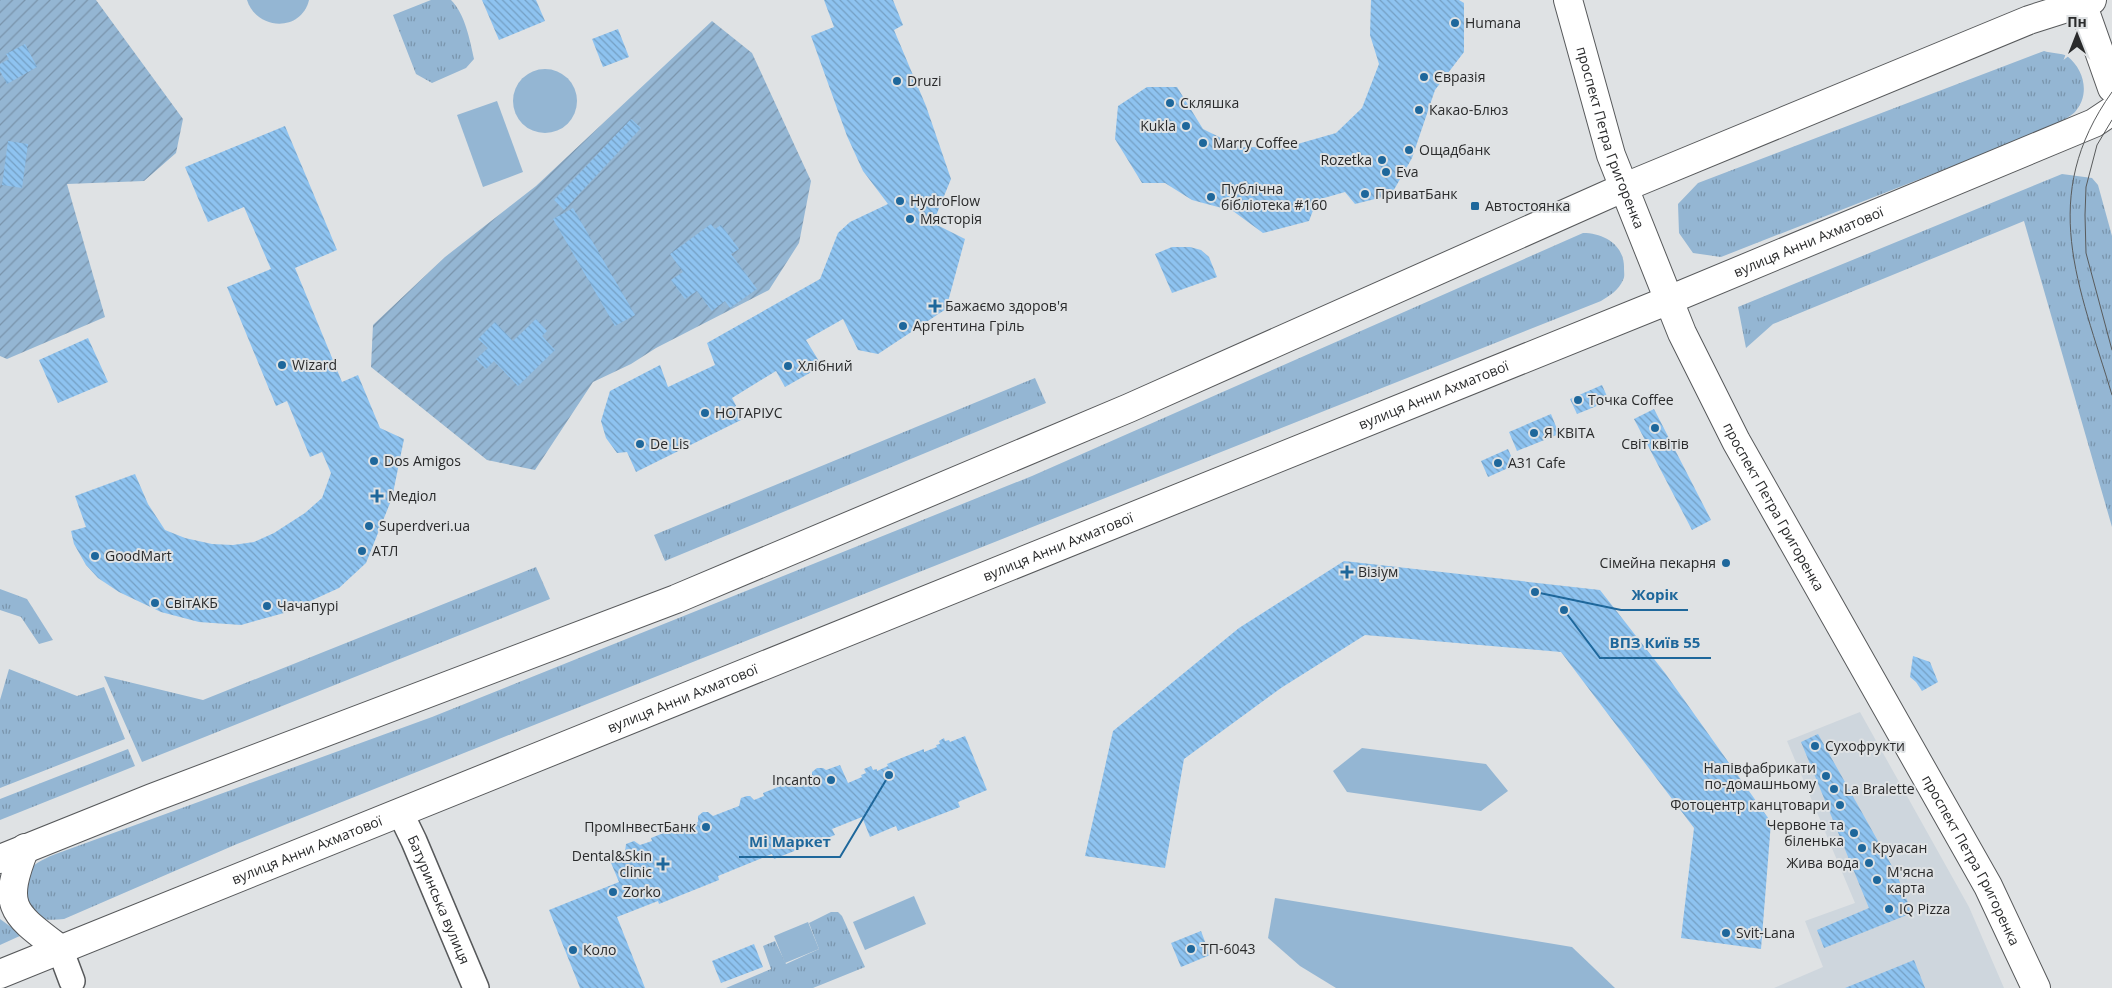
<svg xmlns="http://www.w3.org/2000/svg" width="2112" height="988" viewBox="0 0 2112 988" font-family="'Open Sans',sans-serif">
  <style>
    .built { fill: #ced6dd }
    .grass { fill: url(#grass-tufts) }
    .park { fill: #94b6d3 }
    .garden { fill: url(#garden-furrows) }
    .building { fill: url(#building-back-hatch) }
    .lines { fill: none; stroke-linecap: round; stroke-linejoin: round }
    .minor-casing { stroke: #57595b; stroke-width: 28 }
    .secondary-casing { stroke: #57595b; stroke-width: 30 }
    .minor { stroke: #fff; stroke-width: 25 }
    .secondary { stroke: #fff; stroke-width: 28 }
    .tram { stroke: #595b5c; stroke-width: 1 }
    .poi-dot { fill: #1e679b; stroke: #dfe2e4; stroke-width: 2 }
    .labels { text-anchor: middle; stroke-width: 4; stroke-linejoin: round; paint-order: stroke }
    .poi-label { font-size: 14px; fill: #2a2b2c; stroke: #dfe2e4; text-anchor: start }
    .street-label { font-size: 14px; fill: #2a2b2c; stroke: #dfe2e4 }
    .leader { fill: none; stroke: #1e679b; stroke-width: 2 }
    .callout-dot { fill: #1e679b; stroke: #dfe2e4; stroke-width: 2 }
    .callout-label { font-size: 15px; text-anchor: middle; font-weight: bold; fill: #1e679b; stroke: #dfe2e4; stroke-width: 4; stroke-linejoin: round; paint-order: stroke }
  </style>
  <defs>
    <pattern id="grass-tufts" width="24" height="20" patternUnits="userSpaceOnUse" patternTransform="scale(1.25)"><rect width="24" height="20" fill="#94b6d3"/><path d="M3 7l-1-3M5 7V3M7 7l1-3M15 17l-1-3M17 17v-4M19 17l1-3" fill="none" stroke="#7994ab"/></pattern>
    <pattern id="garden-furrows" width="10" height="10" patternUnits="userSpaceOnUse" patternTransform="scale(1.25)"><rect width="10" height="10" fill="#94b6d3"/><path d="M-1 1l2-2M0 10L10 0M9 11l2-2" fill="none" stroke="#7994ab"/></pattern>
    <pattern id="building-back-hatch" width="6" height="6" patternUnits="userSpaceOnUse" patternTransform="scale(1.25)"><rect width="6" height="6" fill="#8ec3f0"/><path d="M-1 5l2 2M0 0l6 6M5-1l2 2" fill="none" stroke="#749fc3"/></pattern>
  </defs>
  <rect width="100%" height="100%" fill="#dfe2e4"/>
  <!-- built -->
  <polygon class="built" points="1860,712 1969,907 2004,988 1774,988 1823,967 1805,921 1855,903 1787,741"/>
  <!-- grass -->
  <g class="grass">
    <path d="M431 0H451C465 14 470 40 474 59L466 68 432 83 416 74 393 15Z"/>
    <path d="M2044 51C2050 53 2062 53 2067 56 2085 70 2090 95 2075 112 2070 117 2061 121 2055 126L1721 257 1693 253 1679 233 1678 204 1698 183Z"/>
    <polygon points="2062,174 2092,178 2098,185 2112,236 2112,527 2024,221 1773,324 1746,348 1738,307"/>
    <path d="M1583 233C1604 233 1625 245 1624 269 1624 272 1625 277 1623 280 1619 290 1609 296 1601 301L519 731 237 844 64 919C41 922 25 918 25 891 25 887 24 879 26 875 30 865 44 859 53 855L432 717 1032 476Z"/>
    <polygon points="1035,378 1046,403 665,561 654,535"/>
    <polygon points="536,567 550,599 142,762 104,676 203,700"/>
    <polygon points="0,589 27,599 53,640 39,644 21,617 0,610"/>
    <polygon points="9,669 77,696 104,687 125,739 0,788 0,700"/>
    <polygon points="128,749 135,766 0,820 0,799"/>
    <polygon points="831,912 838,912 842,916 865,967 813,988 726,988 771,969 763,946 775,941 786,964 819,949 809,923"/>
    <polygon points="0,919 22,935 0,945"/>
  </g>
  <!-- park -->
  <g class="park">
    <path d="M247 0H309C301 33 256 30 247 0Z"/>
    <circle cx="545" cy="101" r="32"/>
    <polygon points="497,101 523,172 483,187 457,115"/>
    <polygon points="1362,748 1486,764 1508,791 1481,811 1347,792 1333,771"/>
    <polygon points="914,896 926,924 865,950 853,922"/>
    <polygon points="1275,898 1572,947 1615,988 1336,988 1300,966 1268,938"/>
    <polygon points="808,922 819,949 785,963 774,936"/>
  </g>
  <!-- garden -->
  <g class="garden">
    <polygon points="0,0 96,0 183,119 176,153 144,181 67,184 105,317 7,359 0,356"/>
    <polygon points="712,21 752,53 811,181 799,243 769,290 656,348 631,364 593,382 535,470 487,460 371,367 373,325 445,257 536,186"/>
  </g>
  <!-- building -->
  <g class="building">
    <polygon points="482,0 536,0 545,21 499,40"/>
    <polygon points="824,0 893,0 903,25 894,30 926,106 951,179 933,223 965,239 946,309 878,354 858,350 843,319 806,340 822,366 785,387 776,371 732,398 743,419 636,472 627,452 617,453 606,438 601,421 610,391 660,365 668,387 715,365 707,343 820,279 838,233 850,222 888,204 863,171 847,136 811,36 834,27"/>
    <polygon points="1371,0 1459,0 1464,3 1464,52 1435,90 1412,158 1391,195 1355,204 1345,192 1317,200 1309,221 1263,233 1233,211 1192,200 1165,183 1142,183 1115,139 1118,106 1147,87 1177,87 1203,129 1239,147 1287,147 1336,133 1362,108 1379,64 1370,35"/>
    <polygon points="618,29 629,57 603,67 592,39"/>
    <polygon points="25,44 37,67 7,84 0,71 0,64 9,59 6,54"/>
    <polygon points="631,119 641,128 564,210 554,200"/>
    <polygon points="285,126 337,250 295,268 342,382 358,375 380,428 404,439 392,498 366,563 339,588 284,613 241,625 199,622 161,612 119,592 98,578 86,565 74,544 71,531 86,527 75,496 135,474 148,504 165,530 185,538 212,544 233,545 254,542 274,533 305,513 322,498 331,473 322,452 310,457 287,401 276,406 227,287 271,269 244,207 208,222 185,167"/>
    <polygon points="8,141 28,144 22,188 2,185"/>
    <polygon points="573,208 635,315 615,326 553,219"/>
    <polygon points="711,224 715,229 721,225 739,249 731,254 757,289 730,308 725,301 712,311 697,291 685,299 671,280 683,272 670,254"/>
    <polygon points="1172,247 1190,247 1201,250 1209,257 1217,277 1172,293 1155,254"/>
    <polygon points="536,319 547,331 542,336 555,350 518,386 494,361 486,369 476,359 488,348 478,339 495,322 513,341"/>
    <polygon points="88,338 108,382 58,403 39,360"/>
    <polygon points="1602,385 1609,401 1577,414 1570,399"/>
    <polygon points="1654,409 1711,520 1692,530 1634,419"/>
    <polygon points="1551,414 1559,434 1517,451 1509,432"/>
    <polygon points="1508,449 1515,465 1488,477 1481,461"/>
    <polygon points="1344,561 1600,590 1665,673 1771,822 1761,949 1681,938 1694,828 1561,652 1365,635 1281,688 1184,759 1165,868 1085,856 1113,731 1239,628"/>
    <polygon points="1913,656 1930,662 1938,682 1922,691 1916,682 1910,677"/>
    <polygon points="1818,734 1897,875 1912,913 1824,948 1817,930 1869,908 1801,742"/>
    <polygon points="965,736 987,790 958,802 960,807 898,831 896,826 870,837 862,817 832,829 835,835 774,859 772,854 718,876 719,880 659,904 658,901 617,917 645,988 580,988 549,910 619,882 609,858 625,852 626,844 634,841 640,845 652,841 651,838 686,824 687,827 698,822 698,816 703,812 708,812 713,816 739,806 741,798 747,796 750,796 754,800 764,796 763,793 798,779 799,782 812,776 812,772 817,768 823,768 826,770 840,765 848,783 862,777 861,775 866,773 864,769 871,766 873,770 877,769 877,771 888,766 887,764 904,757 924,749 924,752 937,747 936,745 940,744 939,741 944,738 945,741 949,740 950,742"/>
    <polygon points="1201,931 1210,955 1181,967 1171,943"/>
    <polygon points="754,944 763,967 721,983 712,961"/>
    <polygon points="1914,960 1925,988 1845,988"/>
  </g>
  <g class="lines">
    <!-- minor casing -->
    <g class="minor-casing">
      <g id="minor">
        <path id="s1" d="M400 812 414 841 476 988"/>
        <polyline points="60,949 72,981"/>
      </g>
    </g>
    <!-- secondary casing -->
    <g class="secondary-casing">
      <g id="secondary">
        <path id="s2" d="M1568 0 1611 155 1682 333 1736 441 1988 886 2036 988"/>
        <polyline points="2081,0 2112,88"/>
        <path d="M25 848C1 908 13 913 60 949"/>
        <polyline points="0,859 152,798 676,599 1129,408 1625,187 2029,20 2092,0"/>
        <path id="s3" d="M0 974 1669 300 2094 123 2112 111"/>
      </g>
    </g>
    <!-- minor -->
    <use href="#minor" class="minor"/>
    <!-- secondary -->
    <use href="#secondary" class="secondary"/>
    <!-- tram -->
    <g class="tram">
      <path d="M2112 92C2037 197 2079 285 2112 395"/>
      <polyline points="2112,120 2097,145 2086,187 2085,215 2086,253 2112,350"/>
    </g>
  </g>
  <!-- markers -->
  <g class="poi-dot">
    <circle cx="1455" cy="23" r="5"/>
    <circle cx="1424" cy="77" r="5"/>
    <circle cx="897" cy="81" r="5"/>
    <circle cx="1170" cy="103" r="5"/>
    <circle cx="1419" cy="110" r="5"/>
    <circle cx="1186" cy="126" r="5"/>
    <circle cx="1203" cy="143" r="5"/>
    <circle cx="1409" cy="150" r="5"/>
    <circle cx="1382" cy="160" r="5"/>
    <circle cx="1386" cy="172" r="5"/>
    <circle cx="1365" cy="194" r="5"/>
    <circle cx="1211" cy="197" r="5"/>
    <circle cx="900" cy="201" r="5"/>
    <rect x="1470" y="201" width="10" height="10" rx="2.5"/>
    <circle cx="910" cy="219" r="5"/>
    <path d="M932.5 298.5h5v5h5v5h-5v5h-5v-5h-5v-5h5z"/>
    <circle cx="903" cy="326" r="5"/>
    <circle cx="282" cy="365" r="5"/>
    <circle cx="788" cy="366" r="5"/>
    <circle cx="1578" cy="400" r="5"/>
    <circle cx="705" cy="413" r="5"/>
    <circle cx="1655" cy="428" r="5"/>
    <circle cx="1534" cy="433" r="5"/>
    <circle cx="640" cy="444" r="5"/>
    <circle cx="374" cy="461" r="5"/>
    <circle cx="1498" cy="463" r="5"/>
    <path d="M374.5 488.5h5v5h5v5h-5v5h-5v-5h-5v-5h5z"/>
    <circle cx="369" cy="526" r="5"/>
    <circle cx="362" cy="551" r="5"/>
    <circle cx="95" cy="556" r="5"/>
    <circle cx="1726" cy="563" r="5"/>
    <path d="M1344.5 564.5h5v5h5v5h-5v5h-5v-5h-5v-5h5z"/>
    <circle cx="155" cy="603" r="5"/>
    <circle cx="267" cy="606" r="5"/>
    <circle cx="1815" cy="746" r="5"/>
    <circle cx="1826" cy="776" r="5"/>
    <circle cx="831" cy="780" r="5"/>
    <circle cx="1834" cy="789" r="5"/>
    <circle cx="1840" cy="805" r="5"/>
    <circle cx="706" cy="827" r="5"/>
    <circle cx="1854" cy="833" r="5"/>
    <circle cx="1862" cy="848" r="5"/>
    <circle cx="1869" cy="863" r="5"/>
    <path d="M660.5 856.5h5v5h5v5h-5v5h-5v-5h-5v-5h5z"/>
    <circle cx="1877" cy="880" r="5"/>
    <circle cx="613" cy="892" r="5"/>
    <circle cx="1889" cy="909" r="5"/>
    <circle cx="1726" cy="933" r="5"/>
    <circle cx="1191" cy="949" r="5"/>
    <circle cx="573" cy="950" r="5"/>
  </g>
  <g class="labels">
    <!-- poi labels -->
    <g class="poi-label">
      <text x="1465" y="28">Humana</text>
      <text x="1434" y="82">Євразія</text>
      <text x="907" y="86">Druzi</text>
      <text x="1180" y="108">Скляшка</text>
      <text x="1429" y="115">Какао-Блюз</text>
      <text x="1176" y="131" text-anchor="end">Kukla</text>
      <text x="1213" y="148">Marry Coffee</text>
      <text x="1419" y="155">Ощадбанк</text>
      <text x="1372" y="165" text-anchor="end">Rozetka</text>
      <text x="1396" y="177">Eva</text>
      <text x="1221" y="194">Публічна<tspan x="1221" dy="16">бібліотека #160</tspan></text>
      <text x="1375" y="199">ПриватБанк</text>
      <text x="910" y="206">HydroFlow</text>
      <text x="1485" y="211">Автостоянка</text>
      <text x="920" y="224">Мясторія</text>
      <text x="945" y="311">Бажаємо здоров'я</text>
      <text x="913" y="331">Аргентина Гріль</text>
      <text x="292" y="370">Wizard</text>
      <text x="798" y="371">Хлібний</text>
      <text x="1588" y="405">Точка Coffee</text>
      <text x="715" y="418">НОТАРІУС</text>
      <text x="1544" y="438">Я КВІТА</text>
      <text x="650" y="449">De Lis</text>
      <text x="1655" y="449" text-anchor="middle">Світ квітів</text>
      <text x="384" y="466">Dos Amigos</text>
      <text x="1508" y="468">A31 Cafe</text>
      <text x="388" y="501">Медіол</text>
      <text x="379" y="531">Superdveri.ua</text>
      <text x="372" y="556">АТЛ</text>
      <text x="105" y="561">GoodMart</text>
      <text x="1716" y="568" text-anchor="end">Сімейна пекарня</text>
      <text x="1358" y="577">Візіум</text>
      <text x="165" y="608">СвітАКБ</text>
      <text x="277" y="611">Чачапурі</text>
      <text x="1825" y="751">Сухофрукти</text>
      <text x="1816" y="773" text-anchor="end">Напівфабрикати<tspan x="1816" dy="16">по-домашньому</tspan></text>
      <text x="821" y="785" text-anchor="end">Incanto</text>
      <text x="1844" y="794">La Bralette</text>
      <text x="1830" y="810" text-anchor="end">Фотоцентр канцтовари</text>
      <text x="1844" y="830" text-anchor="end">Червоне та<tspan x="1844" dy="16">біленька</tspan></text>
      <text x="696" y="832" text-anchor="end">ПромІнвестБанк</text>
      <text x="1872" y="853">Круасан</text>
      <text x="652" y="861" text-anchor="end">Dental&amp;Skin<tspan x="652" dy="16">clinic</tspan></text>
      <text x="1859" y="868" text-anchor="end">Жива вода</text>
      <text x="1887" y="877">М'ясна<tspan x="1887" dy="16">карта</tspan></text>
      <text x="623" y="897">Zorko</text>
      <text x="1899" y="914">IQ Pizza</text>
      <text x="1736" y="938">Svit-Lana</text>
      <text x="1201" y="954">ТП-6043</text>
      <text x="583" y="955">Коло</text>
    </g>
    <!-- street labels -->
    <g class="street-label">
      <text dy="5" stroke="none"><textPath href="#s2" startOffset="144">проспект Петра Григоренка</textPath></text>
      <text dy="5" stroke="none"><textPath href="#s3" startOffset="1951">вулиця Анни Ахматової</textPath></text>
      <text dy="5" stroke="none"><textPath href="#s3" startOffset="1546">вулиця Анни Ахматової</textPath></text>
      <text dy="5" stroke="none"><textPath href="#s2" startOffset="549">проспект Петра Григоренка</textPath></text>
      <text dy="5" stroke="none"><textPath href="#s3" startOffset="1141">вулиця Анни Ахматової</textPath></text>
      <text dy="5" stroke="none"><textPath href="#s3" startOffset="736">вулиця Анни Ахматової</textPath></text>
      <text dy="5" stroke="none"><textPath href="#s3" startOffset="331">вулиця Анни Ахматової</textPath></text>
      <text dy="5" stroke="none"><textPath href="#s2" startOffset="954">проспект Петра Григоренка</textPath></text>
      <text dy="5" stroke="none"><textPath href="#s1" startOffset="96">Батуринська вулиця</textPath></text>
    </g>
  </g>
  <!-- callouts -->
  <path class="leader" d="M1535 592L1621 610H1688M1564 610L1600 658H1711M889 775L840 857H739"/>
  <g class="callout-dot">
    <circle cx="1535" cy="592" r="5"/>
    <circle cx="1564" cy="610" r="5"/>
    <circle cx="889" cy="775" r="5"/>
  </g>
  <g class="callout-label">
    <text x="1655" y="600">Жорік</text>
    <text x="1655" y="648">ВПЗ Київ 55</text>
    <text x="790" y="847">Мі Маркет</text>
  </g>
  <!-- north arrow -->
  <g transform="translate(2077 35)" stroke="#dfe2e4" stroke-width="4" paint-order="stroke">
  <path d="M0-4L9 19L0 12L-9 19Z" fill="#2a2b2c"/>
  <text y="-8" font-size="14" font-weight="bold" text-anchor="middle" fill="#2a2b2c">Пн</text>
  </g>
</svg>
